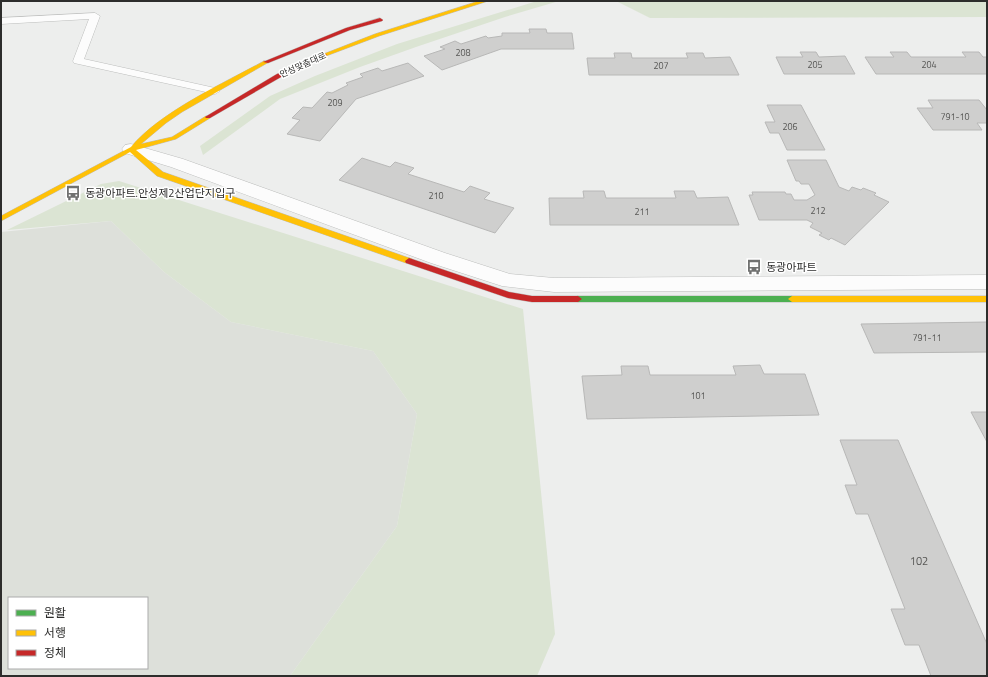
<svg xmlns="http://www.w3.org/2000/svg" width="988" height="677" viewBox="0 0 988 677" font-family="'Titillium Web','Noto Sans KR',sans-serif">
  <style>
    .built { fill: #dde0da; fill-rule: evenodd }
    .green { fill: #dbe4d3 }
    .building { fill: #cfcfce; stroke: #b8b8b7 }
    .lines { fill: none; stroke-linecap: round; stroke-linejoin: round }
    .lane-casing { stroke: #bdbebd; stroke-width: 1 }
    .street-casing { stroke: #bdbebd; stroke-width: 1 }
    .fast-casing { stroke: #bdbebd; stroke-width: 1 }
    .slow-casing { stroke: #bdbebd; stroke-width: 1 }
    .jam-casing { stroke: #bdbebd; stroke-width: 1 }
    .lane { fill: #fcfcfc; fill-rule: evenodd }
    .street { fill: #fcfcfc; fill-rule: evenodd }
    .fast { fill: #4caf50; fill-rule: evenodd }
    .slow { fill: #ffc107; fill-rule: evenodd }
    .jam { fill: #c62828; fill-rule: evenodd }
    .labels { text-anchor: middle; stroke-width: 3; stroke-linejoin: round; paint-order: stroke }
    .number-label { font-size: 9px; fill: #565654 }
    .far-street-label { font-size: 9px; fill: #2d2d2c; stroke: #fff }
    .poi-label { font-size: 11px; fill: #2d2d2c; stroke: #fff; text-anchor: start }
    .near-number-label { font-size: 11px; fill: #565654 }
  </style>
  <rect width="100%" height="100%" fill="#edeeed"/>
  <!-- built -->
  <path class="built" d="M111 221 164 272 231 322 373 351 417 414 397 526 290 676H1V232ZM9 598H147V668H9Z"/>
  <!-- green -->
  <g class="green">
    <polygon points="537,1 559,1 505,17 416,47 360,67 280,99 203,155 200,146 270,96 315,76 397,44"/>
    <polygon points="616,1 987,1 987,17 650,18"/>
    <polygon points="119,181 523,309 555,634 537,676 290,676 397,526 417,414 373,351 231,322 164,272 111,221 7,230 101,184"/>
  </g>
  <!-- building -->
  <g class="building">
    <polygon points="529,29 546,29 547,33 572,33 574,49 501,49 442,70 424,56 445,49 440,47 455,41 461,44 486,36 488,38 502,36 502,33 530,33"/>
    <polygon points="800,52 816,52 819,57 845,56 855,74 784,74 776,57 803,57"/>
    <polygon points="890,52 907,52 911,57 966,57 962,52 979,52 983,57 987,57 987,74 876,74 865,57 894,57"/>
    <polygon points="614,53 631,53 632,58 688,58 686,53 703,53 705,58 730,57 739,75 589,75 587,58 615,58"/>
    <polygon points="408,63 424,76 356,99 320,141 287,134 300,120 292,118 303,107 312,108 327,92 332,93 348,85 346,83 363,77 360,74 378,68 382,71"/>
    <polygon points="928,100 979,100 987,110 987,123 977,123 982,130 933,130 917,108 933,108"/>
    <polygon points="767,105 801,105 825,150 787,150 779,133 770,133 765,122 775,122"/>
    <polygon points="362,158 390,167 395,162 414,168 408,174 464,192 470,186 490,193 484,199 514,208 495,233 339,180"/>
    <polygon points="787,160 826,160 839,187 849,191 852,187 861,190 863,188 876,193 874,195 889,202 845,245 831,238 829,240 819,235 822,233 810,227 813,223 807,220 759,220 749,195 753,195 752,192 785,192 786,194 791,194 794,200 807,200 815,195 809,184 801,184 799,181 796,181"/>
    <polygon points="583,191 604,191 606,198 676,198 674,191 694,191 697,198 728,197 739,225 550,225 549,198 584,198"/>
    <polygon points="987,322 987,352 874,353 861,324"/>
    <polygon points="760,365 764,374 805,374 819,415 587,419 582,376 622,375 621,366 648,366 650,375 736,375 733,366"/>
    <polygon points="971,412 987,412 987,442"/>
    <polygon points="840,440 898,440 987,644 987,676 931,676 919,645 905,645 891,609 905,609 868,514 856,514 845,485 857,485"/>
  </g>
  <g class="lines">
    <!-- lane casing -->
    <g class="lane-casing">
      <polygon id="lane" points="95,13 100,16 84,59 215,88 220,91 215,94 74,63 73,61 89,19 1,24 1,18"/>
    </g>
    <!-- street casing -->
    <g class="street-casing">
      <polygon id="street" points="131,144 183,159 445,253 510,274 554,278 987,275 987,289 554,292 502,286 431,263 171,167 125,153 122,149 125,145"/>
    </g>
    <!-- fast casing -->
    <g class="fast-casing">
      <polygon id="fast" points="578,296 792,296 796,299 792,302 578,302 574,299"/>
    </g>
    <!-- slow casing -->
    <g class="slow-casing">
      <g id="slow">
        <polygon points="479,1 488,1 379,36 326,56 321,55 375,34"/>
        <path d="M264 61 269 62 182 112 166 123 141 144 172 137 206 116H210V118L176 139 136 150 163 172 412 259 413 261 412 263H406L157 176 130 152 1 221V216L131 147C160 112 224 83 264 61Z"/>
        <polygon points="792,296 987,296 987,302 792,302 788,299"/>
      </g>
    </g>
    <!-- jam casing -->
    <g class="jam-casing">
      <g id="jam">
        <polygon points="380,18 383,20 382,21 350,30 268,63 263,62 346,28"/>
        <polygon points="324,53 327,55 326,56 281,77 210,118 206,118 205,117 277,74"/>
        <polygon points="409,258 509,292 532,296 578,296 582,299 578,302 532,302 508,298 406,263 405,261"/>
      </g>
    </g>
    <!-- lane -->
    <use href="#lane" class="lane"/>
    <!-- street -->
    <use href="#street" class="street"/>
    <!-- fast -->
    <use href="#fast" class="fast"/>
    <!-- slow -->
    <use href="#slow" class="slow"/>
    <!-- jam -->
    <use href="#jam" class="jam"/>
  </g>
  <!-- icons -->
  <defs>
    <g id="bus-bare" transform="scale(1.2)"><path d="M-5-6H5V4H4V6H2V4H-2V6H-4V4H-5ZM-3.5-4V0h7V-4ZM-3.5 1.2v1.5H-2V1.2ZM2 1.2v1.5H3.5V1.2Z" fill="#707170" stroke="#fff" stroke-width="2.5" paint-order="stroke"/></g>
  </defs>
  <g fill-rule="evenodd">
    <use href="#bus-bare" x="73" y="193"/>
    <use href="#bus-bare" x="754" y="267"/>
  </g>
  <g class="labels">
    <!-- number labels -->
    <g class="number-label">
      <text x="463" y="56">208</text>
      <text x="815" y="68">205</text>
      <text x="929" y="68">204</text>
      <text x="661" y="69">207</text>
      <text x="335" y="106">209</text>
      <text x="955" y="120">791-10</text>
      <text x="790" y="130">206</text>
      <text x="436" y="199">210</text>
      <text x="818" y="214">212</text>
      <text x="642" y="215">211</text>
      <text x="927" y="341">791-11</text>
      <text x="698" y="399">101</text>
    </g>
    <!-- far-street labels -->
    <g class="far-street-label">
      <text transform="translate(303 65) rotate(-24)" y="3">안성맞춤대로</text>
    </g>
    <!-- poi labels -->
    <g class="poi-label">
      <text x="85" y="197">동광아파트.안성제2산업단지입구</text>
      <text x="766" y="271">동광아파트</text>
    </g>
    <!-- near-number labels -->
    <g class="near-number-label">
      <text x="919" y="565">102</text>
    </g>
  </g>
  <!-- border -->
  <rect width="988" height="677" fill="none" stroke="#2d2d2c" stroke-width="4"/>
  <!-- legend -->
  <rect x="8" y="597" width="140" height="72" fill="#ffffff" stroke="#ababab"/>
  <rect x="16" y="610" width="20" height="6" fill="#4caf50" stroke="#ababab"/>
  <text x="44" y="617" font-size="12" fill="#2d2d2c">원활</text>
  <rect x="16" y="630" width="20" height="6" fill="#ffc107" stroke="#ababab"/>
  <text x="44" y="637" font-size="12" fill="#2d2d2c">서행</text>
  <rect x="16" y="650" width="20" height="6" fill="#c62828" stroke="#ababab"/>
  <text x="44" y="657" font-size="12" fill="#2d2d2c">정체</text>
</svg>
